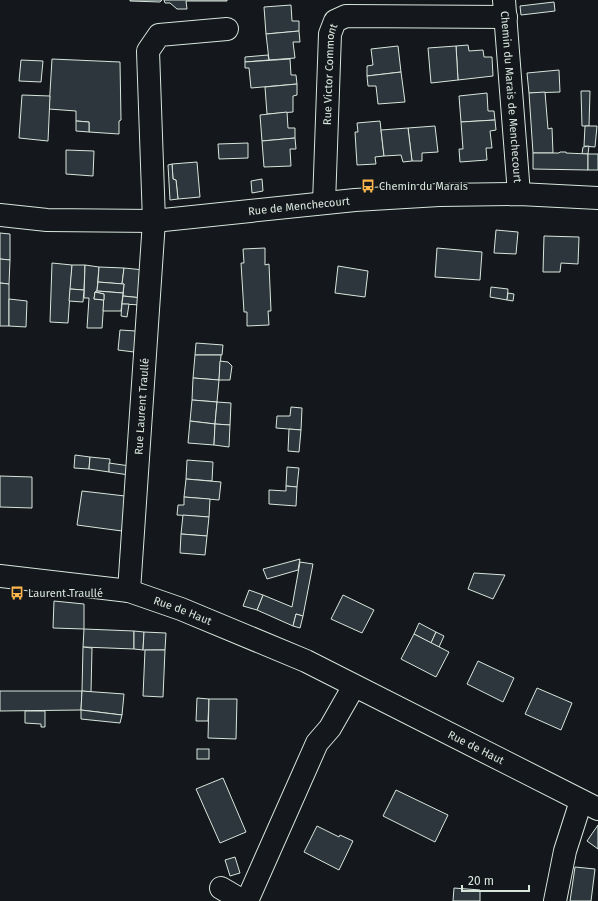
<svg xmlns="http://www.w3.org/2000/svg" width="598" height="901" viewBox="0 0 598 901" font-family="'Fira Sans',sans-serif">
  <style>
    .building { fill: #2c363c; stroke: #d8e6dc }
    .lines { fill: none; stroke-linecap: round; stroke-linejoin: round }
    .minor-casing { stroke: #d8e6dc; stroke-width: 24 }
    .major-casing { stroke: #d8e6dc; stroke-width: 24 }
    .minor { stroke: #14181c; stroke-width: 22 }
    .major { stroke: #14181c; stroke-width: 22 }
    .labels { text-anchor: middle; stroke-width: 3; stroke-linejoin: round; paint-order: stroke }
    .street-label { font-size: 11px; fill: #d8e6dc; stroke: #14181c }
    .poi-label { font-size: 11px; fill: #d8e6dc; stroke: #14181c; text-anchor: start }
  </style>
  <rect width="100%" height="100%" fill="#14181c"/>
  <!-- building -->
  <g class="building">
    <polygon points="130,0 162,0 160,2 130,1"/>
    <polygon points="164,0 227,0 227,1 186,1 187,9 177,9 170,3 165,3"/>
    <polygon points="554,2 555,11 521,15 520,6"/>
    <polygon points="291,5 292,21 299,21 299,31 266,34 264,7"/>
    <polygon points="299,31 300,42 293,42 295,58 269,60 266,34"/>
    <polygon points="468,45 469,51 483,50 484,57 492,57 493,76 458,80 456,46"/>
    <polygon points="398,46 401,72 367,76 367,66 373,65 371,49"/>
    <polygon points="456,46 458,80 431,83 428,48"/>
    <polygon points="268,55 269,60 245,62 245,57"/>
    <polygon points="52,59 120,62 121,120 119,121 119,134 89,132 89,122 76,121 76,111 49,109"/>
    <polygon points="290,59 291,75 296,75 297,84 251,88 249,68 245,68 245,62"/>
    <polygon points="21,60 43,61 41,82 19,81"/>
    <polygon points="559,70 560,92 529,93 527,73"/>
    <polygon points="401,72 405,102 378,104 376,86 368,86 367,76"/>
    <polygon points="297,84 297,95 293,96 293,112 267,114 265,87"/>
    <polygon points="581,91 590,91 589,126 582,126"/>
    <polygon points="545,92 548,129 552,128 553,153 533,153 529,93"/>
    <polygon points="487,93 488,111 494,111 495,120 461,122 459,96"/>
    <polygon points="22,95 50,96 48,141 19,138"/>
    <polygon points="287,112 288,128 295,128 295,138 262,141 260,115"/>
    <polygon points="495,120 496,130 490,131 492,148 486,148 487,160 460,162 459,149 463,149 461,122"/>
    <polygon points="76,121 89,122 89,132 76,131"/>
    <polygon points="380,121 384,156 375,157 376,164 357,165 355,132 358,132 357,123"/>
    <polygon points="435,126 438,152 422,153 422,161 412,161 408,128"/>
    <polygon points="585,126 597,126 595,147 584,146"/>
    <polygon points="408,128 412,161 403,162 401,155 384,156 381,130"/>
    <polygon points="295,138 296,149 290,149 291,166 264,167 262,141"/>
    <polygon points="248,143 248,158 219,159 218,144"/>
    <polygon points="589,146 588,154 582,154 583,147"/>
    <polygon points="66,150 94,151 93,176 66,174"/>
    <polygon points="560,152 566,152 566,153 588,154 588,170 533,169 533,153 559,153"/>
    <rect x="588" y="154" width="10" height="16"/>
    <polygon points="197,162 200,197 178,199 176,180 173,179 172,164"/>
    <polygon points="172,164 173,179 176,180 178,199 170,200 168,165"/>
    <polygon points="262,179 263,191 252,193 251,181"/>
    <polygon points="496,230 518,232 516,254 494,253"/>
    <polygon points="0,233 10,234 10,260 0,259"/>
    <polygon points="544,236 579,237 578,264 561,263 560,272 543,272"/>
    <polygon points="265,248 265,265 269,264 271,311 268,311 269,325 247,326 247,312 244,312 241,263 244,263 243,249"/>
    <polygon points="437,248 482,252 480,280 435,277"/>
    <polygon points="0,259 10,260 9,284 0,283"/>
    <polygon points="52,263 72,265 68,323 50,322"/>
    <polygon points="72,265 85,265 84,290 70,289"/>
    <polygon points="85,265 99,267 97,291 95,292 94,299 104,300 102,328 87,328 89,298 84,298"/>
    <polygon points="338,266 368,271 365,297 335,293"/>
    <polygon points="99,267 124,268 122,284 98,282"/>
    <polygon points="124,268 144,270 142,298 123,296 124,284 122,284"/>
    <polygon points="98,282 124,284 123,293 97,291"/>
    <polygon points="0,283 9,284 9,326 0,326"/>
    <polygon points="491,287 508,289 507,300 490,297"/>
    <polygon points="70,289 84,290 83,302 69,301"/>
    <polygon points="97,291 123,293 121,311 103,311 104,294 95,292"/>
    <polygon points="95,292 104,294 104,300 94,299"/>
    <polygon points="508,293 514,294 513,301 507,300"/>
    <polygon points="123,296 142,298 141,305 122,304"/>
    <polygon points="9,299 27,301 26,327 9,326"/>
    <polygon points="122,304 129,304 127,317 121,316"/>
    <polygon points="120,330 136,331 134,352 118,350"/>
    <polygon points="196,343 223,345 222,355 195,355"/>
    <polygon points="195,355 221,355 219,380 193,378"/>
    <polygon points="220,361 228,362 232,366 230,380 219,380"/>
    <polygon points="193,378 219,380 217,402 192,400"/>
    <polygon points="192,400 217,402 215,424 190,421"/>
    <polygon points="217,402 231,403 230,425 215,424"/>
    <polygon points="291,407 302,408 301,430 276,428 277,416 290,416"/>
    <polygon points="190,421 215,424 214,445 188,443"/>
    <polygon points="215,424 230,425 229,447 214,445"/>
    <polygon points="289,429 301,430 299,452 288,451"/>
    <polygon points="75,455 90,457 89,469 74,468"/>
    <polygon points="90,457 110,459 109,472 89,469"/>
    <polygon points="187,460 213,462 212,481 186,479"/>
    <polygon points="109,463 130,466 129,475 109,472"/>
    <polygon points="287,467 299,468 297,487 286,486"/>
    <polygon points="0,476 32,477 32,508 0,507"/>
    <polygon points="186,479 221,482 219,500 184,497"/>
    <polygon points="286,486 297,487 296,506 269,504 269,490 286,491"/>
    <polygon points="82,491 125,496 122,531 77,525"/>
    <polygon points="184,497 210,499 209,517 177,515 178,505 184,505"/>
    <polygon points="183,515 209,517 207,536 181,534"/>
    <polygon points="181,534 207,536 205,555 180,553"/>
    <polygon points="300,559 298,570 267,579 263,569"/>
    <polygon points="300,562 313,564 303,616 296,614 293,626 257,610 263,595 292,607"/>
    <polygon points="474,573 505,575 493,599 468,589"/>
    <polygon points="249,590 263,595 257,610 243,606"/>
    <polygon points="343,595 374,610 362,633 331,619"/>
    <polygon points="54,601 84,604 84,629 53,628"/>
    <polygon points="296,614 303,616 300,628 293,626"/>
    <polygon points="419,623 436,632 431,643 414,634"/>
    <polygon points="84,629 134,631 134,649 83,647"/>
    <polygon points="134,631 144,632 143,650 134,649"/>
    <polygon points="144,632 166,633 165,650 143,650"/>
    <polygon points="436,632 444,636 439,647 431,643"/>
    <polygon points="414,634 449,652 436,677 401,659"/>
    <polygon points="83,647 92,648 91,692 82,691"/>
    <polygon points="145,650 165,650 163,697 143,696"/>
    <polygon points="478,661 514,678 503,702 467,684"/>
    <polygon points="537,688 572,703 561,730 525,714"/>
    <polygon points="0,691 82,691 81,710 0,711"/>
    <polygon points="82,691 124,694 122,715 81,710"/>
    <polygon points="197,698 209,699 208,721 196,721"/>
    <polygon points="209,699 237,699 236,739 208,738"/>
    <polygon points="81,710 122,715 120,723 81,719"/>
    <polygon points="25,711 45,711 45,727 41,727 41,724 25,723"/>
    <rect x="197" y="749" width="12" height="10"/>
    <polygon points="223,778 246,832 220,843 196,789"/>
    <polygon points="396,790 448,815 435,842 383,816"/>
    <polygon points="598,825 598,849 587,841"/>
    <polygon points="317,826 339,837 340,835 353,841 339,870 304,852"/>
    <polygon points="235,857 240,873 230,876 225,860"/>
    <polygon points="575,867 595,869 591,901 570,901"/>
    <polygon points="454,888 480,890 480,901 453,901"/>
  </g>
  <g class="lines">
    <!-- minor casing -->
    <g class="minor-casing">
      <g id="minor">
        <path id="s1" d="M504 0 519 194"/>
        <path id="s2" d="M324 203 330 34 335 21 346 16 506 17"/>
        <path id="s3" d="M0 576 129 591 181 609 306 661 598 809"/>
        <path id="s4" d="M129 591 154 221 148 51 159 35 227 29"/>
        <polyline points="221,888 243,901"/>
        <polyline points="247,901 317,743 330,728 354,686"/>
        <polyline points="555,901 565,851 581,801"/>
      </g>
    </g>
    <!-- major casing -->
    <g class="major-casing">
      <g id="major">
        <path id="s5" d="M0 215 47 220 154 221 355 200 439 195 519 194 598 198"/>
      </g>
    </g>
    <!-- minor -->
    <use href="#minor" class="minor"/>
    <!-- major -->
    <use href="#major" class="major"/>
  </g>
  <!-- icons -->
  <defs>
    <g id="bus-bare" transform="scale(1.08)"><path d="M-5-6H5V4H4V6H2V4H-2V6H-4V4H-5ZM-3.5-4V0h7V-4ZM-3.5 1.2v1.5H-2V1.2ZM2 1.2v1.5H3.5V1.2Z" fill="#ffb74d" stroke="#14181c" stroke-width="2.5" paint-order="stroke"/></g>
  </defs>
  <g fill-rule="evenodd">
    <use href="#bus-bare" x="368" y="186"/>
    <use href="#bus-bare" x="17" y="593"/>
  </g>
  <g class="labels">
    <!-- street labels -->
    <g class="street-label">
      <text dy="4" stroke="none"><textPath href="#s2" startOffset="129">Rue Victor Commont</textPath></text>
      <text dy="4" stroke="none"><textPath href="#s1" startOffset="97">Chemin du Marais de Menchecourt</textPath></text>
      <text dy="4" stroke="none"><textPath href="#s5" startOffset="300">Rue de Menchecourt</textPath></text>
      <text dy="4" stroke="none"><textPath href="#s4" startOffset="185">Rue Laurent Traullé</textPath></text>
      <text dy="4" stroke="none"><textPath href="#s3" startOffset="187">Rue de Haut</textPath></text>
      <text dy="4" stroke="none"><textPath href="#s3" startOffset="511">Rue de Haut</textPath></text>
    </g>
    <!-- poi labels -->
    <g class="poi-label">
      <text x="379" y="190">Chemin du Marais</text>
      <text x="28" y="597">Laurent Traullé</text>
    </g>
  </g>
  <!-- scale -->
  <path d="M462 885v6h67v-6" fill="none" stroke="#d8e6dc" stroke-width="2"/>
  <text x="468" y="885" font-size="12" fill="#d8e6dc" stroke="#14181c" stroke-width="3" paint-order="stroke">20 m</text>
</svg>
